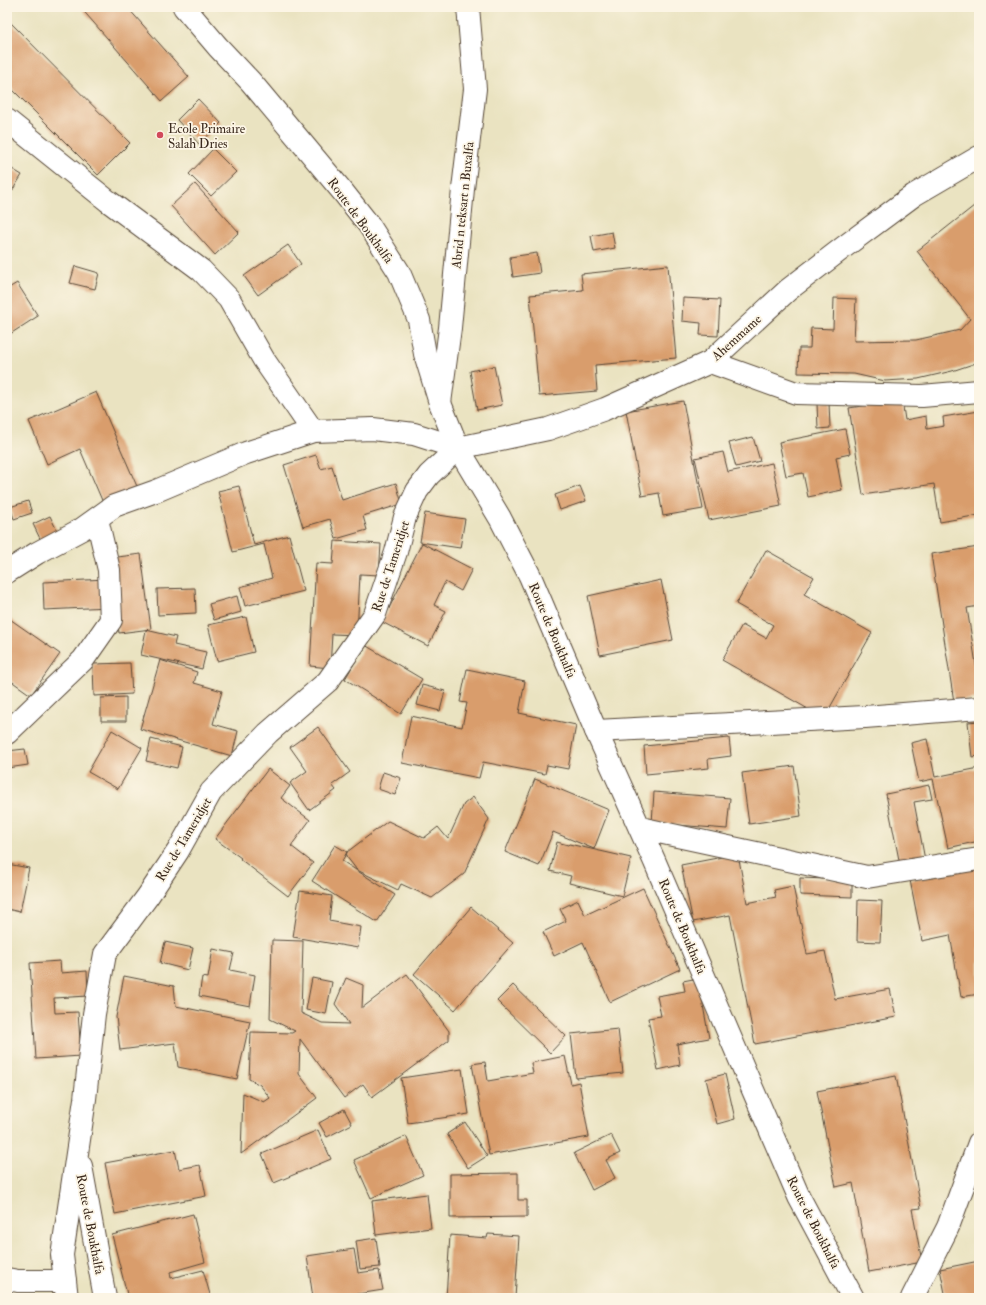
<svg xmlns="http://www.w3.org/2000/svg" width="986" height="1305" viewBox="0 0 986 1305" font-family="'IM FELL Double Pica',serif">
  <style>
    .building { fill: #d99d6c }
    .lines { fill: none; stroke-linecap: round; stroke-linejoin: round }
    .minor-casing { stroke: #554636; stroke-width: 24 }
    .major-casing { stroke: #554636; stroke-width: 24 }
    .minor { stroke: #fff; stroke-width: 22 }
    .major { stroke: #fff; stroke-width: 22 }
    .poi-dot { fill: #d1495b; stroke: #fcf5e5; stroke-width: 1.5 }
    .labels { text-anchor: middle; stroke-width: 3.5; stroke-linejoin: round; paint-order: stroke }
    .poi-label { font-size: 13px; fill: #3b2a1e; stroke: #fcf5e5; text-anchor: start }
    .street-label { font-size: 13px; fill: #3b2a1e; stroke: #fcf5e5 }
  </style>
  <rect width="100%" height="100%" fill="#fcf5e5"/>
  <filter id="ink" filterUnits="userSpaceOnUse"><feTurbulence type="fractalNoise" baseFrequency=".025" numOctaves="2"/><feDisplacementMap in="SourceGraphic" scale="8" xChannelSelector="R" yChannelSelector="G"/><feConvolveMatrix kernelMatrix="1 2 1 2 8 2 1 2 1" color-interpolation-filters="sRGB"/></filter>
  <filter id="wash" filterUnits="userSpaceOnUse"><feTurbulence type="fractalNoise" baseFrequency=".012" numOctaves="4" result="noise"/><feDisplacementMap in="SourceGraphic" scale="16" xChannelSelector="R" yChannelSelector="G"/><feGaussianBlur stdDeviation="0.9" result="paint"/><feColorMatrix in="noise" values="0 0 0 0 0 0 0 0 0 0 0 0 0 0 0 0 0 1.4 0 .05"/><feComposite in="paint" operator="in"/></filter>
  <g filter="url(#wash)">
    <rect width="100%" height="100%" fill="#eae3c1"/>
    <g id="blocks">
      <!-- building -->
      <g class="building">
        <polygon points="80,7 127,7 189,77 162,101"/>
        <polygon points="7,19 130,143 98,175 7,84"/>
        <polygon points="198,99 221,123 199,144 177,120"/>
        <polygon points="213,149 236,172 211,196 189,174"/>
        <polygon points="7,166 22,175 7,199"/>
        <polygon points="195,184 239,232 215,255 171,206"/>
        <polygon points="979,202 979,362 952,371 918,379 885,381 854,374 798,373 799,348 810,348 811,328 833,329 834,298 856,299 854,341 916,340 960,330 970,319 917,251"/>
        <polygon points="612,232 615,248 594,252 591,236"/>
        <polygon points="288,245 301,264 258,295 244,276"/>
        <polygon points="537,253 540,273 513,277 510,257"/>
        <polygon points="668,265 676,358 595,365 597,391 539,396 530,295 583,290 581,274"/>
        <polygon points="75,266 99,273 95,289 70,283"/>
        <polygon points="17,283 38,316 7,336 7,289"/>
        <polygon points="683,298 720,300 718,336 700,335 701,323 682,321"/>
        <polygon points="494,366 502,405 477,410 470,371"/>
        <polygon points="96,392 139,491 104,505 80,449 47,464 29,421"/>
        <polygon points="902,400 905,420 926,416 927,429 944,426 943,417 979,411 979,515 940,522 934,484 863,495 849,408"/>
        <polygon points="683,401 703,509 663,516 659,493 642,496 626,411"/>
        <polygon points="829,402 830,428 818,429 817,403"/>
        <polygon points="845,429 850,454 836,457 842,490 808,497 803,473 786,476 779,442"/>
        <polygon points="753,437 760,461 736,467 729,443"/>
        <polygon points="723,452 728,472 772,463 781,506 709,520 695,458"/>
        <polygon points="316,455 321,469 332,466 342,500 396,483 402,504 363,516 367,530 336,539 330,519 303,527 284,465"/>
        <polygon points="239,486 254,545 289,535 304,591 245,606 240,587 272,578 264,544 233,552 218,491"/>
        <polygon points="580,486 586,501 560,510 555,495"/>
        <polygon points="28,501 32,513 14,519 10,507"/>
        <polygon points="425,513 465,519 460,548 420,542"/>
        <polygon points="50,516 61,539 44,547 33,524"/>
        <polygon points="335,541 381,544 379,575 360,574 357,635 332,634 330,668 310,666 316,563 333,564"/>
        <polygon points="422,543 472,569 461,591 445,582 434,605 446,611 428,646 382,622"/>
        <polygon points="979,547 979,606 967,608 979,683 979,698 954,702 931,554"/>
        <polygon points="766,550 814,577 804,594 872,633 824,718 722,660 742,625 766,638 773,625 736,604"/>
        <polygon points="141,554 151,629 119,633 110,558"/>
        <polygon points="107,579 109,607 44,610 43,582"/>
        <polygon points="661,580 673,640 600,655 588,596"/>
        <polygon points="195,588 196,613 158,615 157,589"/>
        <polygon points="237,596 241,612 214,620 209,604"/>
        <polygon points="7,617 60,654 31,695 7,678"/>
        <polygon points="246,617 254,652 217,661 208,625"/>
        <polygon points="146,630 176,637 174,645 206,652 202,669 141,655"/>
        <polygon points="365,645 422,679 401,714 345,679"/>
        <polygon points="160,660 197,672 194,683 222,691 213,724 238,731 232,756 140,729"/>
        <polygon points="130,663 132,694 94,696 93,664"/>
        <polygon points="467,669 525,681 519,713 576,725 568,769 547,765 545,774 483,762 479,778 402,763 411,716 462,727 467,703 460,702"/>
        <polygon points="422,685 445,691 440,711 417,705"/>
        <polygon points="126,697 126,721 101,721 101,698"/>
        <polygon points="979,721 979,756 972,757 968,722"/>
        <polygon points="318,727 350,772 332,785 336,790 309,810 290,783 307,771 290,747"/>
        <polygon points="112,730 142,748 118,789 88,772"/>
        <polygon points="729,738 731,756 708,759 709,768 646,774 644,746"/>
        <polygon points="151,739 182,747 177,768 146,761"/>
        <polygon points="927,739 935,777 979,768 979,841 948,848 933,779 919,782 911,743"/>
        <polygon points="25,749 28,765 8,768 7,751"/>
        <polygon points="794,766 801,816 749,824 742,773"/>
        <polygon points="268,769 290,786 281,798 310,820 291,846 313,863 288,896 240,859 241,858 215,839"/>
        <polygon points="383,772 401,778 395,795 378,789"/>
        <polygon points="535,779 609,810 594,849 553,832 539,866 505,852"/>
        <polygon points="929,785 932,799 914,802 925,860 900,865 886,794"/>
        <polygon points="654,792 730,798 727,829 652,823"/>
        <polygon points="473,797 489,819 464,874 432,898 401,884 398,890 357,870 346,856 347,852 388,821 424,838 438,827 448,839 464,804"/>
        <polygon points="557,842 568,845 569,844 631,858 622,896 569,883 571,876 550,871"/>
        <polygon points="335,845 347,852 342,861 395,895 377,922 312,881"/>
        <polygon points="738,854 747,903 776,897 774,890 793,886 807,954 825,951 835,999 890,989 896,1017 755,1044 730,915 693,922 681,865"/>
        <polygon points="7,864 29,868 20,912 7,909"/>
        <polygon points="979,866 979,994 961,997 950,935 922,941 910,880"/>
        <polygon points="800,878 852,880 852,897 800,895"/>
        <polygon points="643,888 680,969 610,1002 583,942 554,956 543,932 566,921 560,909 578,900 585,915"/>
        <polygon points="300,891 332,896 329,921 361,927 358,948 293,937"/>
        <polygon points="858,900 882,901 880,942 857,941"/>
        <polygon points="471,907 513,943 455,1010 414,974"/>
        <polygon points="272,940 303,941 301,1013 322,1023 349,1024 335,1004 346,978 363,985 362,1008 407,974 449,1031 449,1040 372,1097 363,1084 344,1098 300,1039 299,1074 317,1098 241,1154 243,1093 264,1102 270,1098 260,1085 249,1079 251,1032 292,1033 295,1031 270,1019"/>
        <polygon points="165,942 193,948 188,970 160,963"/>
        <polygon points="213,949 234,953 230,970 255,975 250,1006 199,996 202,977 208,978"/>
        <polygon points="60,961 61,973 87,971 88,996 54,998 55,1013 78,1012 81,1056 36,1059 30,963"/>
        <polygon points="124,976 174,986 176,1006 250,1021 237,1079 178,1067 175,1043 120,1050 116,1017"/>
        <polygon points="312,978 332,982 326,1014 306,1010"/>
        <polygon points="698,978 709,1038 677,1044 680,1065 658,1070 648,1018 661,1016 657,996 685,991 683,981"/>
        <polygon points="513,985 566,1036 550,1053 497,1001"/>
        <polygon points="618,1029 623,1073 576,1078 571,1034"/>
        <polygon points="565,1056 571,1084 579,1082 589,1137 489,1155 472,1064 485,1062 488,1081 533,1073 531,1063"/>
        <polygon points="462,1069 469,1114 408,1123 401,1078"/>
        <polygon points="725,1074 735,1119 717,1124 706,1079"/>
        <polygon points="896,1076 921,1208 912,1209 922,1262 869,1272 853,1183 836,1187 817,1091"/>
        <polygon points="344,1109 352,1124 327,1137 319,1123"/>
        <polygon points="465,1122 487,1156 468,1168 447,1134"/>
        <polygon points="318,1130 331,1159 274,1183 262,1154"/>
        <polygon points="611,1135 620,1153 606,1160 615,1178 592,1190 574,1153"/>
        <polygon points="406,1136 423,1175 371,1198 354,1160"/>
        <polygon points="175,1150 179,1169 200,1165 206,1196 115,1214 105,1163"/>
        <polygon points="518,1173 518,1200 527,1200 527,1217 450,1218 450,1174"/>
        <polygon points="427,1194 431,1228 376,1235 372,1201"/>
        <polygon points="193,1214 205,1262 170,1272 171,1278 203,1270 211,1298 128,1298 112,1235"/>
        <polygon points="488,1234 519,1236 515,1298 446,1298 450,1235 487,1238"/>
        <polygon points="376,1238 380,1267 360,1269 356,1241"/>
        <polygon points="354,1249 358,1273 379,1270 383,1290 333,1298 313,1298 307,1256"/>
        <polygon points="979,1261 979,1298 946,1298 940,1269"/>
      </g>
    </g>
  </g>
  <g filter="url(#ink)">
    <use href="#blocks" fill-opacity="0" stroke="#554636" stroke-width="1"/>
    <g class="lines">
      <!-- minor casing -->
      <g class="minor-casing">
        <g id="minor">
          <polyline points="7,120 108,201 201,270 229,299 264,360 313,431"/>
          <polyline points="710,362 796,393 922,396 979,391"/>
          <polyline points="440,403 450,328 463,189 475,89 468,7"/>
          <polyline points="7,572 37,553 82,529 114,506 156,491 246,453 313,431 373,429 414,434 458,448 548,429 605,409 710,362 788,290 844,247 914,195 979,157"/>
          <polyline points="596,731 865,717 979,708"/>
          <polyline points="7,733 83,660 111,620 109,570 97,519"/>
          <polyline points="640,828 867,877 979,859"/>
          <polyline points="81,1166 105,1298"/>
          <polyline points="7,1279 18,1281 65,1281"/>
          <polyline points="67,1298 62,1255 85,1099 94,1014 105,954 148,896 178,851 211,792 268,733 328,681 375,614 396,552 405,517 417,491 429,475 458,448"/>
          <polyline points="912,1298 948,1227 979,1143"/>
        </g>
      </g>
      <!-- major casing -->
      <g class="major-casing">
        <polyline id="major" points="184,7 218,47 251,82 343,192 369,225 399,272 419,320 425,354 440,403 458,448 500,518 530,576 596,731 654,860 799,1197 853,1298"/>
      </g>
      <!-- minor -->
      <use href="#minor" class="minor"/>
      <!-- major -->
      <use href="#major" class="major"/>
    </g>
  </g>
  <!-- markers -->
  <circle class="poi-dot" cx="160" cy="135" r="4"/>
  <g class="labels">
    <!-- poi labels -->
    <g class="poi-label">
      <text x="168" y="133">Ecole Primaire<tspan x="168" dy="15">Salah Dries</tspan></text>
    </g>
    <!-- street labels -->
    <g class="street-label">
      <text transform="translate(462 205) rotate(-84)" y="5">Abrid n teksart n Buxalfa</text>
      <text transform="translate(361 220) rotate(54)" y="5">Route de Boukhalfa</text>
      <text transform="translate(736 337) rotate(-42)" y="5">Ahemmame</text>
      <text transform="translate(390 566) rotate(-72)" y="5">Rue de Tameridjet</text>
      <text transform="translate(553 630) rotate(67)" y="5">Route de Boukhalfa</text>
      <text transform="translate(183 839) rotate(-59)" y="5">Rue de Tameridjet</text>
      <text transform="translate(683 926) rotate(67)" y="5">Route de Boukhalfa</text>
      <text transform="translate(814 1222) rotate(63)" y="5">Route de Boukhalfa</text>
      <text transform="translate(91 1224) rotate(79)" y="5">Route de Boukhalfa</text>
    </g>
  </g>
  <!-- margin -->
  <rect width="986" height="1305" fill="none" stroke="#fcf5e5" stroke-width="24"/>
</svg>
